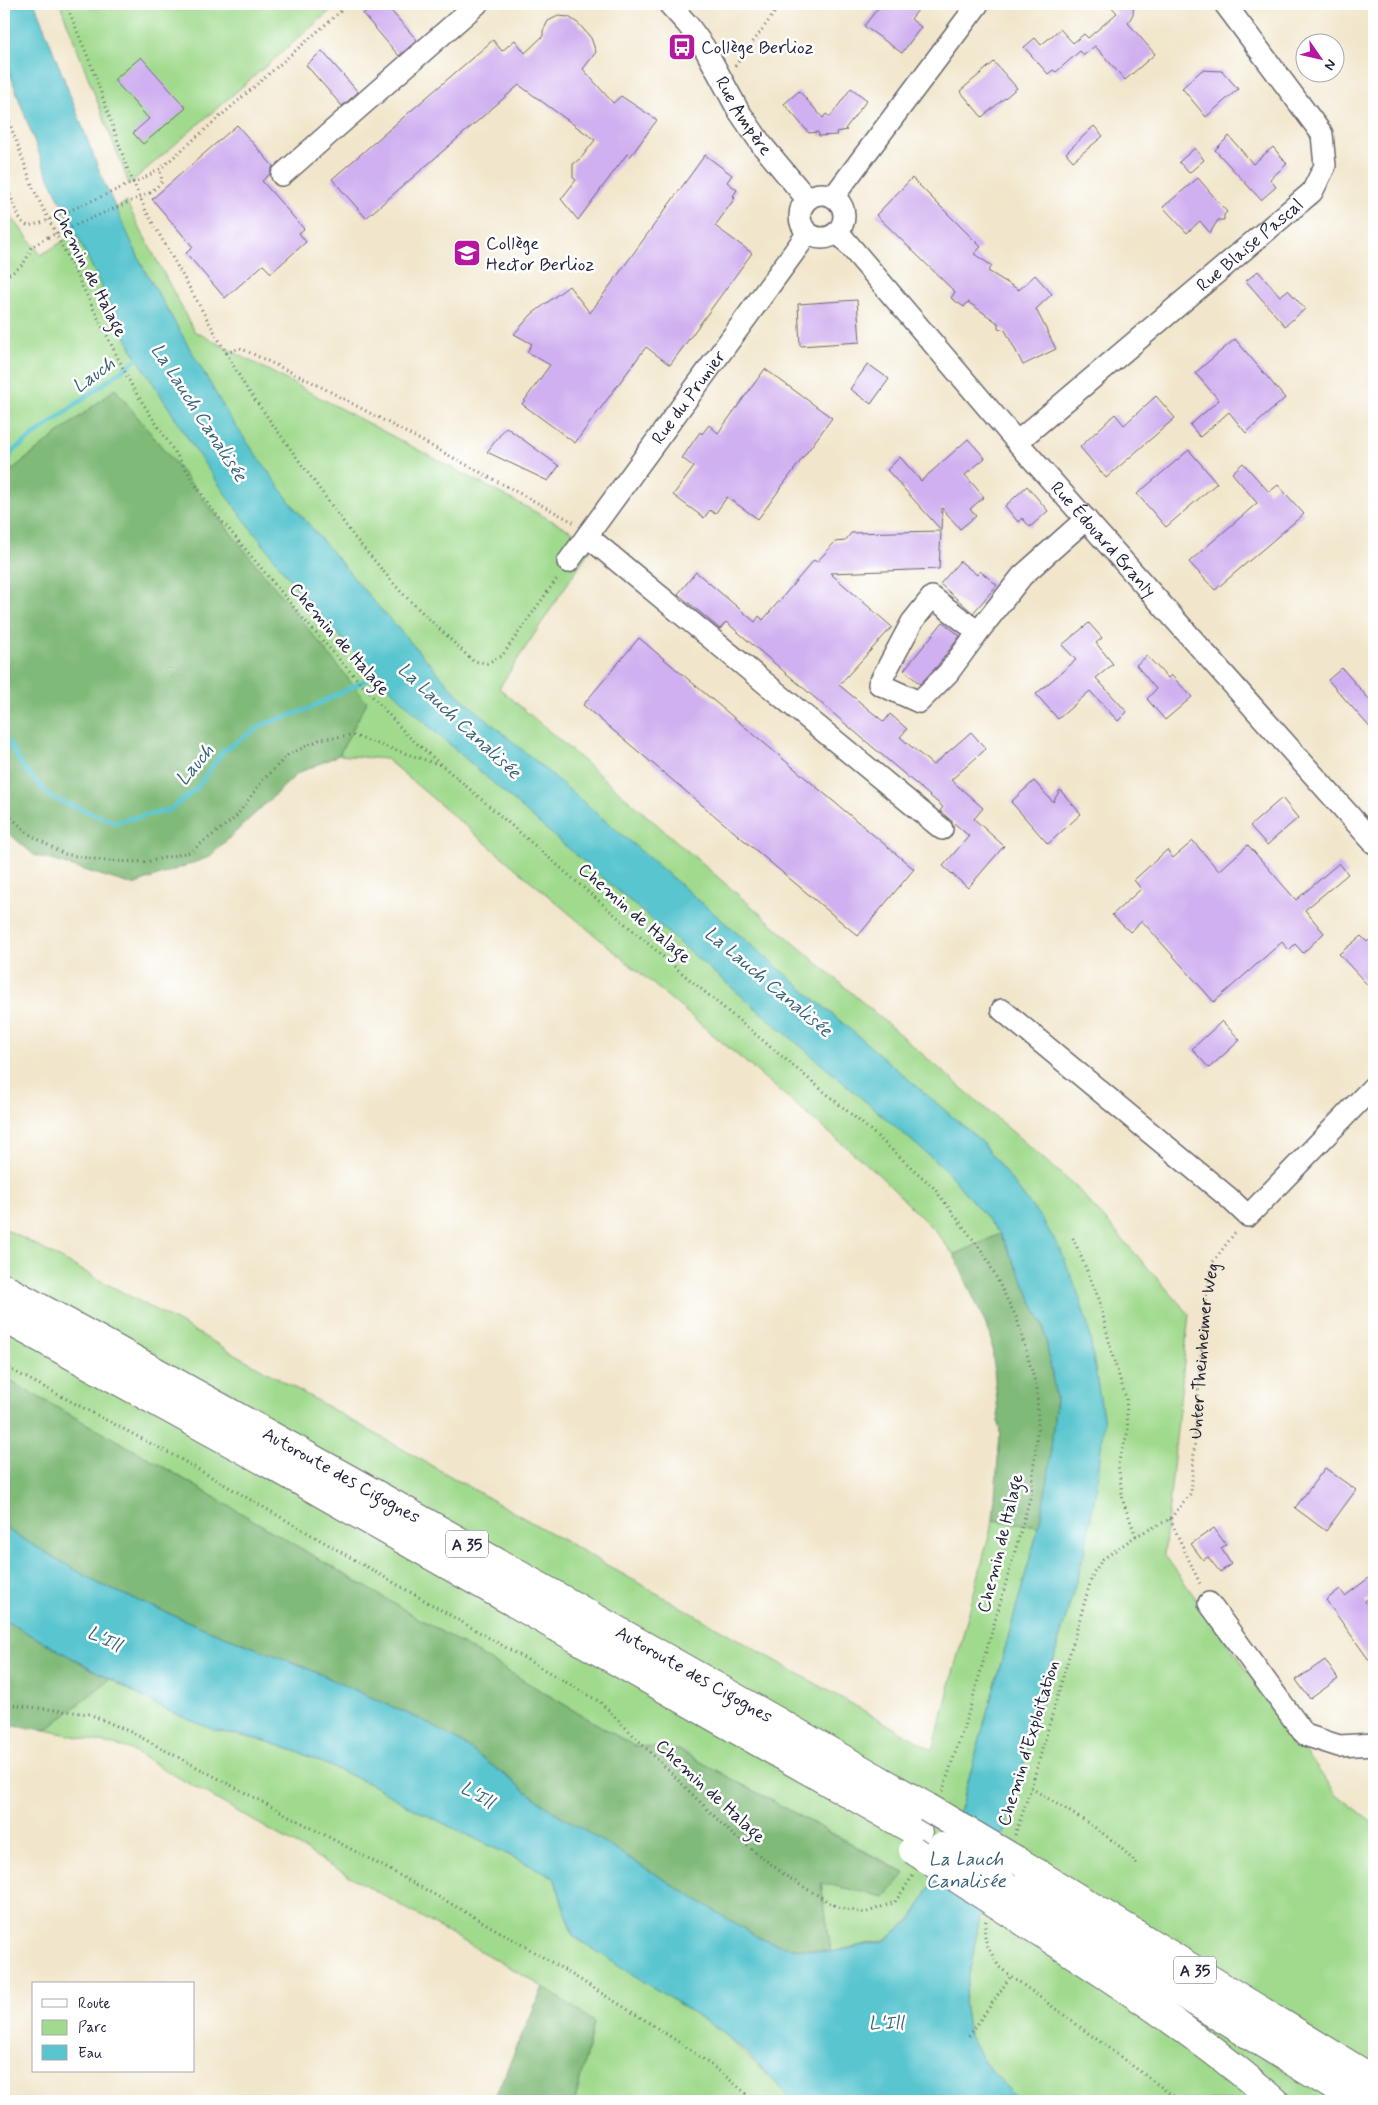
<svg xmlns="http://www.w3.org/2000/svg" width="1378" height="2105" viewBox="0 0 1378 2105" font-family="Mynerve,sans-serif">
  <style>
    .green { fill: #a0da8d; stroke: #617e64 }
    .forest { fill: #80ba78; stroke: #516e5a }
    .water { fill: #58c5cf; stroke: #3d7485 }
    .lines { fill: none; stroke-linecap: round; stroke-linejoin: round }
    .stream { stroke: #58c5cf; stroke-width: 5 }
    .building { fill: #d0b0f0 }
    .minor-casing { stroke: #6a676d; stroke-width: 24 }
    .highway-casing { stroke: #6a676d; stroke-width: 30 }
    .path { stroke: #6a676d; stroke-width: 3; stroke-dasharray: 1 4; stroke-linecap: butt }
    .minor { stroke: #fff; stroke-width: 21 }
    .highway { stroke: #fff; stroke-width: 28 }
    .highway-bridge-casing { stroke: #6a676d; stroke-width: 30; stroke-linecap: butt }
    .path-bridge { stroke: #6a676d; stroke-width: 3; stroke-dasharray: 1 4; stroke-linecap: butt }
    .highway-bridge { stroke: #fff; stroke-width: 28 }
    .labels { text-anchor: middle; stroke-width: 5; stroke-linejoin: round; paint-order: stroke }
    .shield { fill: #fff; stroke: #646476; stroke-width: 1 }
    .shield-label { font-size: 16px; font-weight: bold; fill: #22223b }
    .poi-label { font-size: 18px; fill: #22223b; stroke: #fff; text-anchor: start }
    .street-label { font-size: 18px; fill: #22223b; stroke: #fff }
    .water-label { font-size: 19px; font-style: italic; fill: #386376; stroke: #fff }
  </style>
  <rect width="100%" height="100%" fill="#fff"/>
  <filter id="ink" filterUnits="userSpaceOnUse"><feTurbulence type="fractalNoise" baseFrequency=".02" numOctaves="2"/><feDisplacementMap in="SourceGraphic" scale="10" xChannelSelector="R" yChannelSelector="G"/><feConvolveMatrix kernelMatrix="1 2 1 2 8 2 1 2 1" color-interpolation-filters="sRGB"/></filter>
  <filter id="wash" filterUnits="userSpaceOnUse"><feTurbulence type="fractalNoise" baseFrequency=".0096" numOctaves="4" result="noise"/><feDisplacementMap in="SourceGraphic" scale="20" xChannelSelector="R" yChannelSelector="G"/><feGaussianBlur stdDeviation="1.12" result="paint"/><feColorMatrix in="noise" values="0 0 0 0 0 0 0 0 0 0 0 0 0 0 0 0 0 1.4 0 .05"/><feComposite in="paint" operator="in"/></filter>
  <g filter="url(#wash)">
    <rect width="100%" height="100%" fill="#f1e6cb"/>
    <!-- green -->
    <g class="green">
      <polygon points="60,4 338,4 129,184"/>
      <polygon points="126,202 194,331 594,543 499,688 1075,1186 1189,1314 1164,1554 1335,1793 1374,1823 1374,2101 1019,2101 983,2061 969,2036 964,2001 981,1911 1084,1554 1097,1484 1000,1234 954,1255 935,1231 877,1173 386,759 339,755 366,702 115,389 4,476 4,207 41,255"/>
      <polygon points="4,1228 196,1332 933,1750 993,1520 1039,1526 962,1803 934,1880 911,1920 884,1940 831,1952 821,1882 885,1897 905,1873 679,1750 634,1746 150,1459 4,1378"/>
      <polygon points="110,1679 166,1710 214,1730 266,1741 303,1754 374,1786 410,1807 554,1877 573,1936 721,2031 791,2097 793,2101 575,2101 594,2022 543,1987 127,1748 46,1730"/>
    </g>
    <!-- forest -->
    <g class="forest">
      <polygon points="115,389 367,702 339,755 298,773 209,857 133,885 34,855 4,829 4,476"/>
      <polygon points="1000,1234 1021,1276 1044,1328 1056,1398 1048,1479 1039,1526 993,1520 1000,1435 991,1336 954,1255"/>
      <polygon points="4,1378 150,1459 634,1746 679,1750 905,1874 885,1897 821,1883 831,1952 785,1947 759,1938 551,1810 462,1743 426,1722 295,1663 206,1629 101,1585 4,1528"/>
      <polygon points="4,1620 110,1679 46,1730 4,1725"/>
      <polygon points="543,1987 594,2022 575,2101 493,2101"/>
    </g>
    <!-- water -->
    <polygon class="water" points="4,4 35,4 104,183 144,269 230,418 290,502 369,596 458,695 981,1141 1043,1221 1061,1251 1079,1296 1088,1326 1104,1422 1097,1484 1084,1554 981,1911 964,2001 969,2036 983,2061 1019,2101 793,2101 746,2052 721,2031 573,1936 554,1877 410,1807 374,1786 303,1754 266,1741 214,1730 166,1710 4,1620 4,1528 101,1585 206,1629 295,1663 426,1722 462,1743 551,1810 759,1938 785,1947 831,1952 884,1941 911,1920 934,1880 962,1803 1039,1526 1048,1479 1056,1398 1044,1328 1021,1276 1000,1234 946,1170 542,826 424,722 351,649 299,591 236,509 199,456 131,348 44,167 20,102 4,56"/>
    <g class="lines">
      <!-- stream -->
      <g class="stream">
        <polyline points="4,466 13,451 141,356"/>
        <polyline points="4,735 24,769 52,798 115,822 170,810 196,789 223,751 262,725 308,709 382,672"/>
      </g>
    </g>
    <g id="blocks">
      <!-- building -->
      <g class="building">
        <polygon points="375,4 385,4 417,40 399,56 363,14"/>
        <polygon points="881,4 889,4 898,10 902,4 911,4 918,10 911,19 921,27 902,53 864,26"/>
        <polygon points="1109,4 1134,4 1133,14 1128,23 1155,54 1125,80 1095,46 1084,55 1080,51 1056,72 1053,70 1048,74 1024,47 1035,38 1041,45 1060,29 1073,43 1084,34 1088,38 1117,13"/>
        <polygon points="558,16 569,17 579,24 591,38 596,52 583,69 613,103 621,96 657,120 630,157 627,154 578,220 561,199 576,180 573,178 573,164 581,158 595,140 519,85 366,218 332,179 493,40 502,51 515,40 525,53 543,36 543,31 548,21"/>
        <polygon points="322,51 358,92 342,106 306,65"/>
        <polygon points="141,57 186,108 143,144 133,133 149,119 114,80"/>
        <polygon points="994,62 1017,88 982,117 960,91"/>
        <polygon points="1202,70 1222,71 1238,89 1206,117 1182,88"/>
        <polygon points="851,88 867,100 845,129 847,130 836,132 837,135 819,136 818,132 809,133 784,104 799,91 823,118 826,114 830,117"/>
        <polygon points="237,125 273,166 270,174 262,181 304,229 299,233 306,242 271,273 263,265 225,298 186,253 193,247 152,199"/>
        <polygon points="1094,126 1103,136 1073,161 1066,153"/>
        <polygon points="1229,136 1253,164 1273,147 1287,164 1270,179 1276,187 1261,200 1215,150"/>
        <polygon points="1195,148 1204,160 1189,173 1179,162"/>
        <polygon points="705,155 732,175 727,182 737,190 733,196 735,198 715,226 752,253 670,365 646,347 575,443 522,404 550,365 527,352 532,344 514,334 532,314 569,286 590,313"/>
        <polygon points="912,178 981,247 974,254 992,266 988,271 1019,290 1035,275 1052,294 1036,309 1056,349 1023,365 1005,330 998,328 998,323 968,302 964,307 951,298 955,292 876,215"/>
        <polygon points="1198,178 1227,212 1224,215 1224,220 1218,220 1210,233 1200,221 1187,233 1163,207"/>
        <polygon points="1258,271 1280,296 1288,290 1305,309 1285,326 1246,281"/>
        <polygon points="857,300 860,342 800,346 798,304"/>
        <polygon points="1235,339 1285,398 1246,433 1229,412 1200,437 1190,425 1219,400 1195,373"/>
        <polygon points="868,364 889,379 871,404 850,389"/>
        <polygon points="765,369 832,418 758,519 727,497 715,514 710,510 704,518 673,495 694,467 682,458 700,432 702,434 709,425 718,433"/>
        <polygon points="1156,396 1175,418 1106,478 1080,447 1115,414 1124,425"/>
        <polygon points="506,427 559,466 548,481 487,452"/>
        <polygon points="968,439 985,458 965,475 984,497 970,509 976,516 960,529 942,508 941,530 887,470 900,457 921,481"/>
        <polygon points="1189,450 1217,483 1166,527 1137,494"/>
        <polygon points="1243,463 1269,492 1278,485 1304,514 1215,590 1189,562 1257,503 1232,473"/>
        <polygon points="1027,486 1048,511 1030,527 1022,518 1018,522 1005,506"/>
        <polygon points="941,531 939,569 830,573 892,627 839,685 884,722 890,714 907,729 900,737 933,765 971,732 986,749 951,780 983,808 974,819 1004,846 968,888 943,866 969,836 940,811 943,807 726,622 720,629 678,594 696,572 755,622 759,616 763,620 814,560 817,562 835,542 845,541 851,533"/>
        <polygon points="960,561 977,575 980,571 997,585 973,613 940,584"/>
        <polygon points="943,622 960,636 938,665 920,684 904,670"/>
        <polygon points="1089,623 1102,638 1096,643 1113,664 1096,678 1127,712 1118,721 1090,691 1058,719 1036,694 1076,660 1062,645"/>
        <polygon points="639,638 914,869 858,936 583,705"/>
        <polygon points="1147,656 1168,678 1171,675 1192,697 1165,720 1147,699 1156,689 1136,665"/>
        <polygon points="1342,668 1374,705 1374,732 1328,680"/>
        <polygon points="1034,781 1053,802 1060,790 1081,814 1048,844 1011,802"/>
        <polygon points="1282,798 1298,818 1267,845 1250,826"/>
        <polygon points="1193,841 1219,871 1248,845 1296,900 1339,863 1348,874 1305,910 1324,933 1303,953 1295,944 1289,950 1282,942 1214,1002 1142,921 1130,932 1112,915 1141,889 1134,880 1167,850 1173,858"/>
        <polygon points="1361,936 1367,942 1374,936 1374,992 1339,954"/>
        <polygon points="1222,1021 1240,1040 1209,1068 1192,1049"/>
        <polygon points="1325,1468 1356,1490 1326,1531 1295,1508"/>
        <polygon points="1214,1528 1226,1545 1221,1548 1231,1564 1220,1572 1208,1557 1203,1560 1191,1544"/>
        <polygon points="1374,1574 1374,1593 1365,1601 1374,1614 1374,1667 1326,1600 1340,1589 1345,1596"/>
        <polygon points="1325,1660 1338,1679 1310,1699 1296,1680"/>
      </g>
    </g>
  </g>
  <g filter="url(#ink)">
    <use href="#blocks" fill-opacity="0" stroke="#6a676d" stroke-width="1"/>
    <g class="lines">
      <!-- minor casing -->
      <g class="minor-casing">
        <g id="minor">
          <path id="s2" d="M669 4 688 25 704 47 738 110 762 145 807 199"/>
          <polyline points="282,175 477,4"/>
          <circle cx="822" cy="216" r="22"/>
          <polyline points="834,196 978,4"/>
          <path id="s3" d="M838 232 1017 442 1374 843"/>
          <path id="s4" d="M1017 442 1312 192 1325 166 1322 134 1225 4"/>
          <polyline points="587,536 942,829"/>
          <path id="s5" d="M568 562 808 233"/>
          <polyline points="978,632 948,673 919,702 879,684 912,622 932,597 978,632 1022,576 1086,519"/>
          <polyline points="1002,1010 1229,1198 1248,1216 1374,1086"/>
          <polyline points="1209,1603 1305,1735 1339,1746 1374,1744"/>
        </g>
      </g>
      <!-- highway casing -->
      <g class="highway-casing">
        <g id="highway">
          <path id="s6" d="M4 1288C313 1457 620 1631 927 1807"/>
          <polyline points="4,1318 279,1469 918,1833"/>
          <polyline points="1016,1860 1374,2080"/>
          <polyline points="1008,1887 1357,2101"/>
          <path d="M1001 1907C1095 1968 1191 2028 1275 2101"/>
        </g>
      </g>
      <!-- path -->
      <g class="path">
        <polyline points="66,4 92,67 128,170 146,211 245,386 355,538 401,592 473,661 487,663 502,656 558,577"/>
        <polyline points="735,66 781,4"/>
        <polyline points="4,108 34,190 133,388 211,508 312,629 407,735 682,973 870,1130 933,1187 985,1255 1017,1319 1037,1389 1038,1423 1031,1495 970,1708 942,1793"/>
        <polyline points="146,177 160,169 349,4"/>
        <polyline points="4,181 21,221 28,226 41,223"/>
        <polyline points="150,193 162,182 160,169"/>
        <path d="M4 276C19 271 27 262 31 247L48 237"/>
        <polyline points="226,353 240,348 312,382 575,523"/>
        <polyline points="4,811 29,834 64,854 106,861 146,862 190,852 235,818 263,780 288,755 321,739 351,735 440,765"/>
        <polyline points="1073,1238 1099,1299 1112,1354 1126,1398 1128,1431 1118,1464 1123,1501 1136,1536"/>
        <polyline points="4,1366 182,1460 600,1702 733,1835 789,1878 837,1907 865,1913 895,1902 914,1874"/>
        <polyline points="1170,1519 1201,1586"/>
        <path d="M4 1704 89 1714 133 1733C285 1815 441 1893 587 1984 642 2019 707 2056 754 2101"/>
        <polyline points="1031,1788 1093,1826 1117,1844 1139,1866"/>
        <path id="s1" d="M1015 1835 1031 1788 1093 1573 1103 1559 1136 1536 1170 1519 1191 1493 1205 1302 1213 1262 1237 1230"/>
        <path d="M986 1921C981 1939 991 1953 999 1967L1180 2101"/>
        <polyline points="969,2036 1011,1976"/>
      </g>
      <!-- minor -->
      <use href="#minor" class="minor"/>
      <!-- highway -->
      <use href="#highway" class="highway"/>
      <!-- highway-bridge casing -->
      <g class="highway-bridge-casing">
        <g id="highway-bridge">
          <polyline points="927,1807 1016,1860"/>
          <polyline points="941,1847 1008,1887"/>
          <polyline points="913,1850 1001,1907"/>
        </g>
      </g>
      <!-- path-bridge -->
      <g class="path-bridge">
        <polyline points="41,223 146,177"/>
        <polyline points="48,237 150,193"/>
      </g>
      <!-- highway-bridge -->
      <use href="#highway-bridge" class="highway-bridge"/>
    </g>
  </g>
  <!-- icons -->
  <defs>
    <g id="bus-square" transform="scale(1.4375)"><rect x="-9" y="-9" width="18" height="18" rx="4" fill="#b5179e" stroke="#fff"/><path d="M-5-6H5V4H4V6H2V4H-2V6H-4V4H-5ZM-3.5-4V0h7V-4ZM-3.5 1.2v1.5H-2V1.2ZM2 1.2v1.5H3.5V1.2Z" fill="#fff"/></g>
    <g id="school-square" transform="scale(1.4375)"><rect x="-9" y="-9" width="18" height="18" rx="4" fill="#b5179e" stroke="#fff"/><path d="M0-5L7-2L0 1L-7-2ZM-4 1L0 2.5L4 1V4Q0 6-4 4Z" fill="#fff"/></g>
  </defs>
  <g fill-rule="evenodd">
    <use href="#bus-square" x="682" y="47"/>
    <use href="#school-square" x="467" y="253"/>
  </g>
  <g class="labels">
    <!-- shield labels -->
    <g class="shield">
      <rect x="446" y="1530.5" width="42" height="27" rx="4"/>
      <rect x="1174" y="1956.5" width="42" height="27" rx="4"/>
    </g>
    <g class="shield-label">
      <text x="467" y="1550">A 35</text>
      <text x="1195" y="1976">A 35</text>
    </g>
    <!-- poi labels -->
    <g class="poi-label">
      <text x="701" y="53">Collège Berlioz</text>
      <text x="486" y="249">Collège<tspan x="486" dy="21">Hector Berlioz</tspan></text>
    </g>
    <!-- street labels -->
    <g class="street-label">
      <text dy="6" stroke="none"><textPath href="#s2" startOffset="135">Rue Ampère</textPath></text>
      <text dy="6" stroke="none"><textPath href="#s4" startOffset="305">Rue Blaise Pascal</textPath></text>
      <text transform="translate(90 272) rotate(63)" y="6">Chemin de Halage</text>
      <text dy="6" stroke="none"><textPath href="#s5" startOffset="204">Rue du Prunier</textPath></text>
      <text dy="6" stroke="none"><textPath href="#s3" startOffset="406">Rue Édouard Branly</textPath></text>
      <text transform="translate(340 639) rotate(49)" y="6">Chemin de Halage</text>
      <text transform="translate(635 913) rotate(41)" y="6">Chemin de Halage</text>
      <text dy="6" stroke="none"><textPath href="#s1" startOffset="545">Unter Theinheimer Weg</textPath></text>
      <text dy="6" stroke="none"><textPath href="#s6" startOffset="386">Autoroute des Cigognes</textPath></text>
      <text transform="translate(1000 1543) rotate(-76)" y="6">Chemin de Halage</text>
      <text dy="6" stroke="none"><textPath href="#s6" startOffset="791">Autoroute des Cigognes</textPath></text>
      <text transform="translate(1028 1743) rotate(-73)" y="6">Chemin d'Exploitation</text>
      <text transform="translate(711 1791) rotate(43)" y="6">Chemin de Halage</text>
    </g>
    <!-- water labels -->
    <g class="water-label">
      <text transform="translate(93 374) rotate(-36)" y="7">Lauch</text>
      <text transform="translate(200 412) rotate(57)" y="7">La Lauch Canalisée</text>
      <text transform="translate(460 720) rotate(43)" y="7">La Lauch Canalisée</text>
      <text transform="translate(194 764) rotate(-50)" y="7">Lauch</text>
      <text transform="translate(769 981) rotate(40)" y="7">La Lauch Canalisée</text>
      <text transform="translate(105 1638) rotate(26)" y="7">L'Ill</text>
      <text transform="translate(478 1794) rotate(31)" y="7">L'Ill</text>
      <text x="966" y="1865">La Lauch<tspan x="966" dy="22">Canalisée</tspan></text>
      <text x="886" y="2029">L'Ill</text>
    </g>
  </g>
  <!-- margin -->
  <rect width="1378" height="2105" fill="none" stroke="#fff" stroke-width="20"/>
  <!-- legend -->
  <rect x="32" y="1982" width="162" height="90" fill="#ffffff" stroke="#a7a7b1"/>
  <rect x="42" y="1999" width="25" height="8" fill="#ffffff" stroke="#a7a7b1"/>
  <text x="78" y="2008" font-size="15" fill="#22223b">Route</text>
  <rect x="42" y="2020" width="25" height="15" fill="#a0da8d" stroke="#a7a7b1"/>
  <text x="78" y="2032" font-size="15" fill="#22223b">Parc</text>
  <rect x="42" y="2045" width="25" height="15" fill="#58c5cf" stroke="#a7a7b1"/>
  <text x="78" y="2058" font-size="15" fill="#22223b">Eau</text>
  <!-- north arrow -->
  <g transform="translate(1320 58) rotate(124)"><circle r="24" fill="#ffffff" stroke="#a7a7b1"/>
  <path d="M0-4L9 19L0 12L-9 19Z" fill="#b5179e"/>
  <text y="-8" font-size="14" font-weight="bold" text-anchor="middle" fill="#22223b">N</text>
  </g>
</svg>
